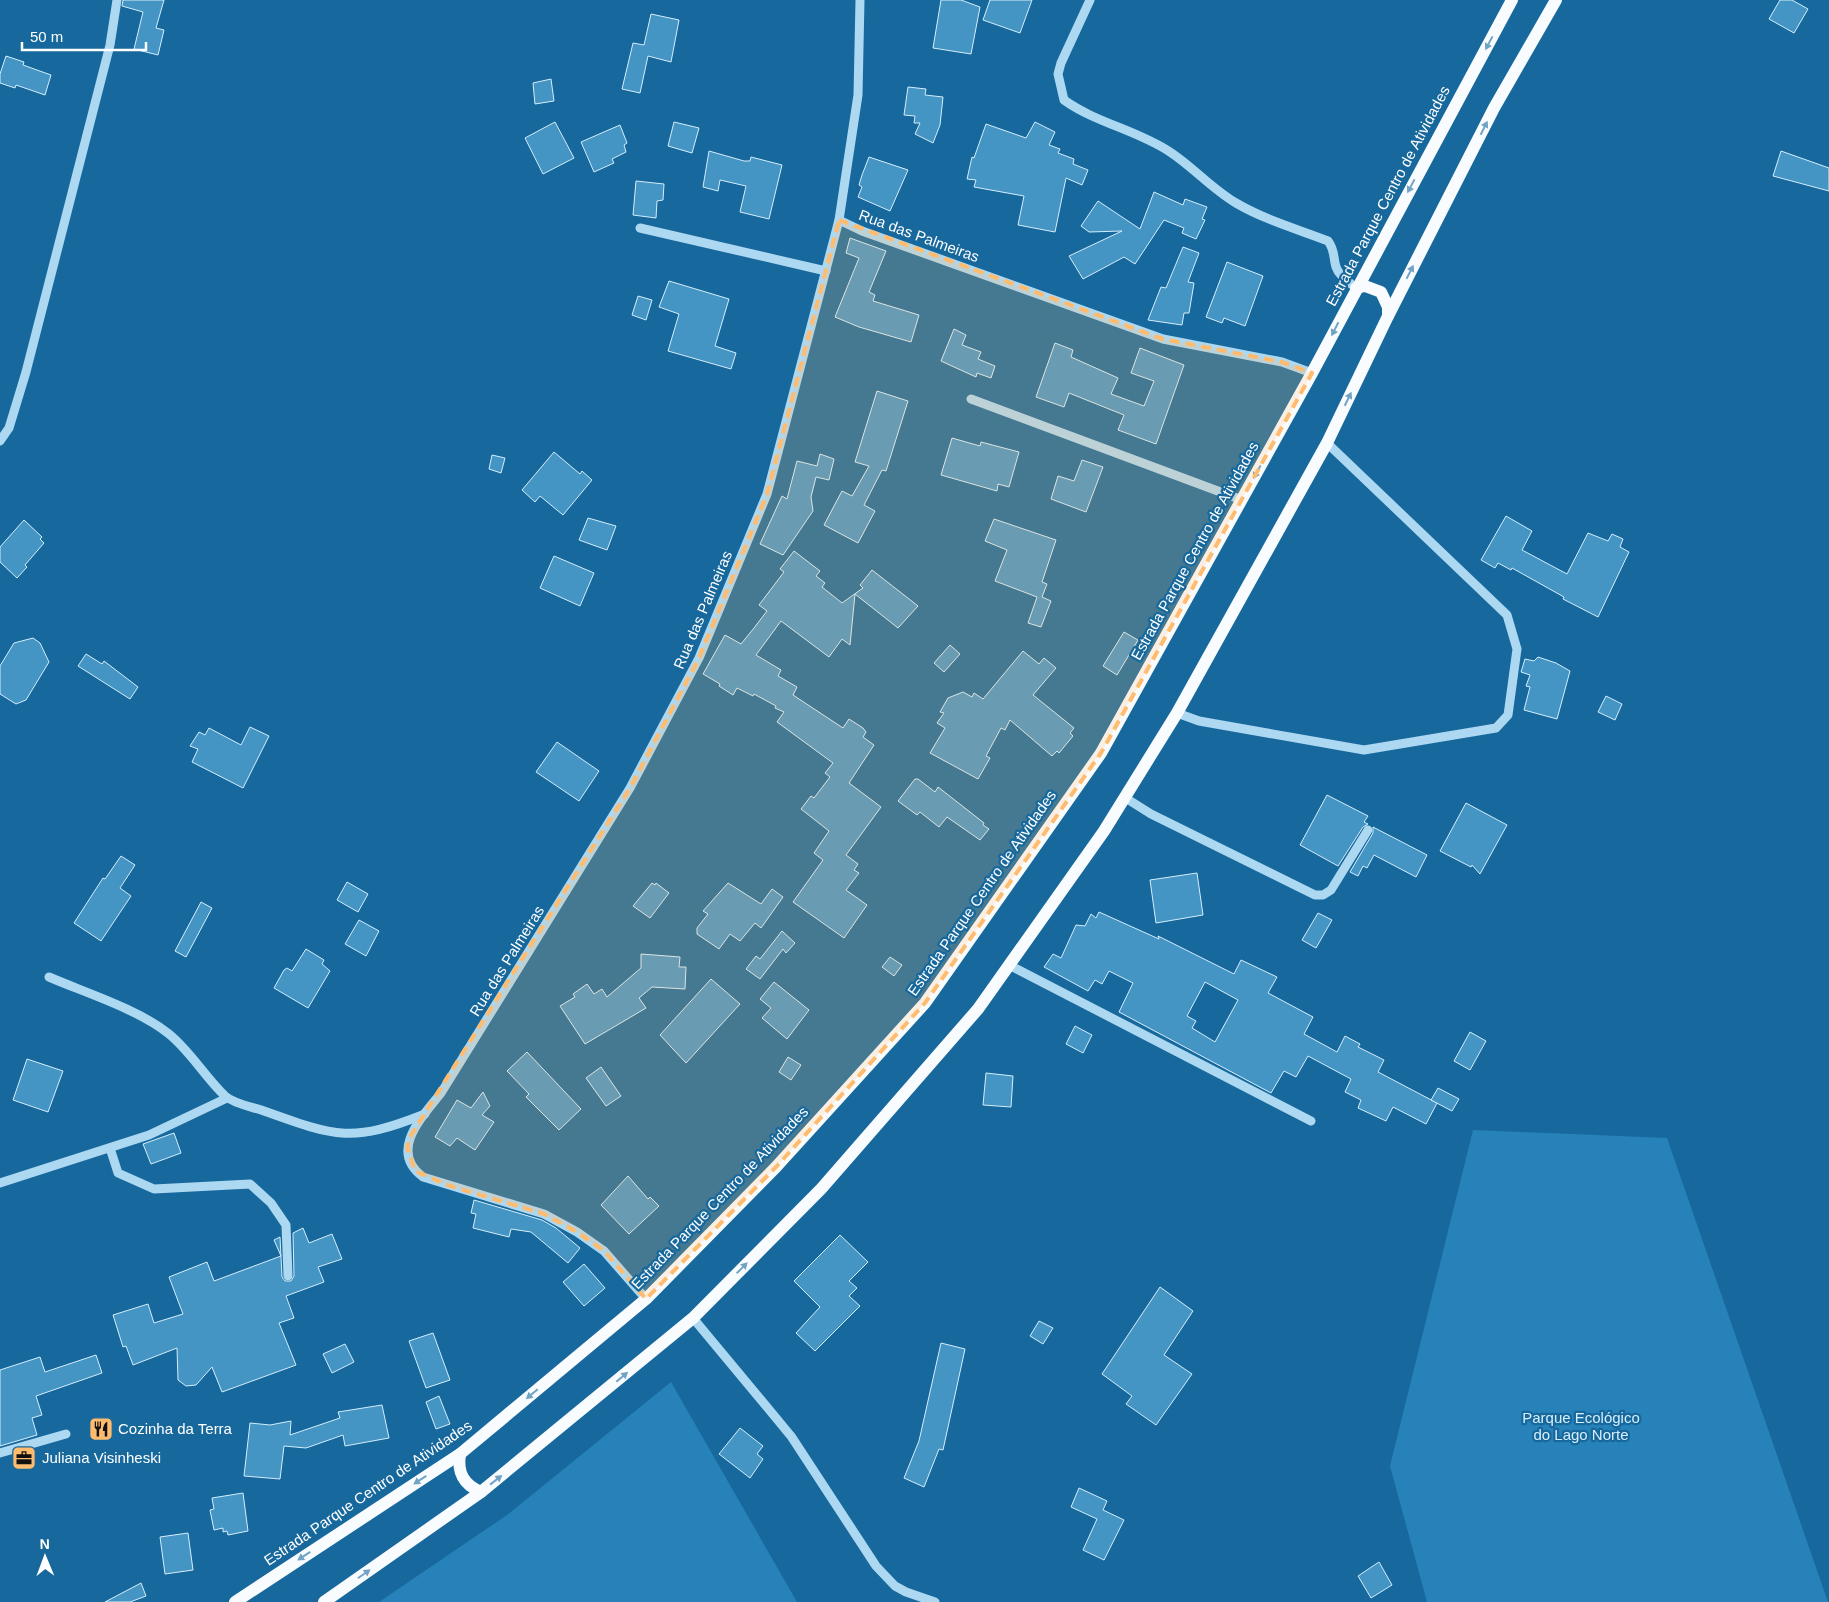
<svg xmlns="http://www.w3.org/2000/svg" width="1829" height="1602" viewBox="0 0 1829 1602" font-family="Helvetica,sans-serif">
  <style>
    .green { fill: #2682b8 }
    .building { fill: #4494c4; stroke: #d5eefc; fill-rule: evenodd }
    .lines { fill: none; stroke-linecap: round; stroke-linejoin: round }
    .minor { stroke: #add8f2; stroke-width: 9 }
    .major { stroke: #f9fcff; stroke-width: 12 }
    .oneway { fill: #71a3c4 }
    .marked { fill: #ffbc6f; fill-opacity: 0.2; stroke: #ffbc6f; stroke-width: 4; stroke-dasharray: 10 6; stroke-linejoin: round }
    .labels { text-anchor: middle; stroke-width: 4.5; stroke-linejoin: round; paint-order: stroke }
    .street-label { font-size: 15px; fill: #fff; stroke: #17689c }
    .park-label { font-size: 15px; fill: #d5eefc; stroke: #17689c }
    .poi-label { font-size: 15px; fill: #fff; stroke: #17689c; text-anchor: start }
  </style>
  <rect width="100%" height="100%" fill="#17689c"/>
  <!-- green -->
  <g class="green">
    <polygon points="1473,1130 1667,1138 1828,1602 1427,1602 1390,1466"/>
    <polygon points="671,1382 797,1602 379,1602 507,1515"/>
  </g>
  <!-- building -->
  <g class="building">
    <polygon points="123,0 164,0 156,28 164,30 158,55 134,49 143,12 122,6"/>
    <polygon points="941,0 961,0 980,7 971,54 933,48"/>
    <polygon points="990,0 1032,0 1020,33 983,20"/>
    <polygon points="1780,0 1792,0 1808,9 1794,33 1769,19"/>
    <polygon points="651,14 679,20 671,62 648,56 640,93 622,89 633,43 644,45"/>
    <polygon points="6,56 24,62 23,65 51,75 45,95 16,85 15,88 0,83 0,74"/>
    <polygon points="551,79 554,101 535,104 533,83"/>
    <polygon points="908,87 926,89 925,95 943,97 940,125 933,143 915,134 920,123 914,123 915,116 904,115"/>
    <polygon points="555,122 574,158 543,174 525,138"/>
    <polygon points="674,122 699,128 692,153 668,146"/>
    <polygon points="1035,122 1055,132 1049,145 1060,149 1058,153 1074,159 1073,164 1088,170 1082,185 1066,178 1055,232 1018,225 1024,196 974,187 976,180 967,179 972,157 974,158 986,124 1026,138"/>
    <polygon points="620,125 627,143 624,145 626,152 612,159 614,163 594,172 581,142"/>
    <polygon points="709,151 744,161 750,161 751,157 782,165 769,219 740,212 746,186 720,180 718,191 703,187"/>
    <polygon points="1781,151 1829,168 1829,191 1773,176"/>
    <polygon points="869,157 908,170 890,211 858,197 862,187 859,185 862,175"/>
    <polygon points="636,181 664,184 663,200 657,201 656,218 633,215"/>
    <polygon points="1154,192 1183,205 1185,199 1207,207 1202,219 1205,220 1196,239 1182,233 1184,228 1164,220 1135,264 1124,257 1083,279 1069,256 1122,231 1089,232 1081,226 1098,201 1140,229"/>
    <polygon points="850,238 886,251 869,292 875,295 873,301 919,315 911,342 859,327 835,317 859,258 846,253"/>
    <polygon points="1183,247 1199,253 1188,282 1194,283 1189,313 1184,313 1182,325 1148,320 1161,287 1166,288"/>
    <polygon points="1227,262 1263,276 1245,326 1224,318 1222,323 1206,317"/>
    <polygon points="669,281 729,299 715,346 736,353 731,369 668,351 679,314 659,307"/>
    <polygon points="638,296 652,300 646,320 632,315"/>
    <polygon points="954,329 966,335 962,345 981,352 978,359 995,366 991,378 977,373 976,377 941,361"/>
    <polygon points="1055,343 1073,350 1071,357 1118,378 1111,394 1144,406 1154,381 1131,373 1140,348 1184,365 1156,444 1118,430 1124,415 1069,393 1064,407 1036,397"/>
    <polygon points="877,391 908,401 886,471 882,470 864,505 875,511 858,543 824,525 842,491 852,496 869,466 855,462"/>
    <polygon points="952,438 980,446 981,442 1019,452 1009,487 998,484 997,491 941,475"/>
    <polygon points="554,452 580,474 582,471 592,480 563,515 540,496 535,502 522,490"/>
    <polygon points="820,454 834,459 829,480 816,477 811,497 813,511 783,555 760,544 782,496 787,499 797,461 817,466"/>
    <polygon points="492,455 505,458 501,473 489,469"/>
    <polygon points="1082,460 1103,467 1086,512 1051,499 1058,476 1074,481"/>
    <polygon points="1506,516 1532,531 1522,550 1567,574 1588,533 1608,541 1612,534 1623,539 1620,547 1629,552 1598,617 1563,599 1564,597 1512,568 1511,570 1498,563 1495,568 1481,560"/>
    <polygon points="588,518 616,526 607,550 579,540"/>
    <polygon points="994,519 1056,540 1042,582 1047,584 1042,597 1051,601 1041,627 1028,623 1037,597 995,581 1007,550 985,541"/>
    <polygon points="24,520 42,537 40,539 44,543 25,565 27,567 17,578 0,562 0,547"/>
    <polygon points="794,551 820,571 816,576 825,583 822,587 842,603 863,588 860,585 872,570 918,606 898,628 855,594 850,645 842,639 829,657 781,621 756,655 781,670 778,676 797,687 793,695 843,728 849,719 863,728 866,732 863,737 874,745 849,783 881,807 846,855 858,864 854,870 859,873 846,890 867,905 844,938 793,902 823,860 814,853 829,831 801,809 811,796 814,798 830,777 825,773 833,763 777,722 784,712 775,708 776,706 754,694 753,696 737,688 733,695 719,686 720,684 703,674 725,635 741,644 754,628 767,611 759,605 784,572 780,569"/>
    <polygon points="554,556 594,573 580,606 540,588"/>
    <polygon points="1124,632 1138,640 1117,675 1103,666"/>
    <polygon points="33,638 40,643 49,662 26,700 16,704 0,694 0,666 14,643"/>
    <polygon points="950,645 960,654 944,672 934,663"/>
    <polygon points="1023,651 1039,664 1044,658 1056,668 1033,695 1074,728 1070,733 1073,736 1059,753 1057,751 1052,756 1010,720 1005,730 1001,728 986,756 990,758 978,779 930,753 945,728 937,723 944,713 940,712 948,698 963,692 972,697 974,693 983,699"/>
    <polygon points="86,654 102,664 104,661 138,687 130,699 78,666"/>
    <polygon points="1538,657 1556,663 1570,671 1557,719 1524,710 1530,687 1526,686 1530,675 1521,672 1525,659 1534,661"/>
    <polygon points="1606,696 1622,704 1615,720 1598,712"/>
    <polygon points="250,727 269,736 243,788 192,762 198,749 190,746 199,732 205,735 209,728 241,745"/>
    <polygon points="557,742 599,771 579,801 536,772"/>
    <polygon points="915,779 918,779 935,792 938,787 984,823 983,825 989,829 980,840 947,817 939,827 920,812 917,815 898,801"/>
    <polygon points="1327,795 1368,816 1364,822 1368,824 1363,827 1338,866 1300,845"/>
    <polygon points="1466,803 1507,825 1480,874 1472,865 1471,867 1440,851"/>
    <polygon points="1373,827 1427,855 1416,877 1374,855 1367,868 1363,866 1358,876 1350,872 1373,833"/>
    <polygon points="121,856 135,865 120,888 131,896 101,941 74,923 103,878 105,879"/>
    <polygon points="1197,873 1203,915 1156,923 1150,880"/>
    <polygon points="347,882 368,894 358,912 337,900"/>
    <polygon points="652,883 655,885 656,883 669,893 650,918 633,906"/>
    <polygon points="728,883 761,904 772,889 783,897 761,928 755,923 740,941 730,934 719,949 697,934 697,928 708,914 703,911"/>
    <polygon points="201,902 212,908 186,957 175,951"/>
    <path d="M1099 912 1159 939 1158 936 1234 974 1241 960 1277 977 1268 993 1313 1017 1304 1034 1337 1052 1345 1036 1360 1044 1358 1047 1384 1060 1378 1072 1437 1103 1426 1124 1393 1107 1386 1121 1358 1108 1361 1100 1345 1092 1351 1079 1308 1056 1296 1077 1284 1071 1271 1093 1119 1012 1133 983 1109 971 1102 984 1095 980 1088 991 1044 967 1053 954 1061 958 1076 925 1085 926 1091 914 1096 918ZM1205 982 1238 1000 1215 1042 1192 1028 1196 1021 1187 1016Z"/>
    <polygon points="1318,913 1332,920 1316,948 1302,940"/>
    <polygon points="359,920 379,931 366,956 345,944"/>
    <polygon points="782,931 795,943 786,953 783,949 760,979 746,969 756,956 760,959"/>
    <polygon points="306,949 324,960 322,964 330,971 308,1008 274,988 284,970 287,968 292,971"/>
    <polygon points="641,954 680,957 679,967 686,967 685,989 652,987 639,998 646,1008 585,1044 560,1006 575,997 573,994 587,984 594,994 602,989 607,997 641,968"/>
    <polygon points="890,957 902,965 894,976 882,967"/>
    <polygon points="711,979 740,1004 686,1063 660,1035"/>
    <polygon points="774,982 809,1010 787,1039 762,1018 771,1008 760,999"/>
    <polygon points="1075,1026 1092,1035 1083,1053 1066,1044"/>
    <polygon points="1470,1032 1486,1041 1470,1070 1454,1061"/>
    <polygon points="527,1052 581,1109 559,1130 526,1097 529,1094 507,1071"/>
    <polygon points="788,1057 801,1065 791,1080 779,1072"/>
    <polygon points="27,1059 63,1071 48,1112 13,1100"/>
    <polygon points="601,1067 621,1096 606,1106 586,1078"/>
    <polygon points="986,1073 1013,1076 1011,1107 983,1105"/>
    <polygon points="1438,1088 1459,1099 1452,1111 1431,1100"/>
    <polygon points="483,1092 490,1106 482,1115 494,1122 475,1150 457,1138 450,1146 435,1137 457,1100 471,1108"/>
    <polygon points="174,1133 181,1153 151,1164 143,1144"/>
    <polygon points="628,1176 648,1199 650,1197 659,1206 629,1234 601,1205"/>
    <polygon points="474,1200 542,1220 556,1228 580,1248 568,1263 531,1232 511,1229 509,1237 473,1228 476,1214 471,1213"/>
    <polygon points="303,1228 309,1243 332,1234 342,1259 318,1267 324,1282 286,1296 294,1318 279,1323 296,1365 222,1392 212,1367 196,1385 186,1386 178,1380 177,1348 133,1365 126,1346 123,1347 113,1315 148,1304 154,1323 183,1314 169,1277 207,1262 214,1281 281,1256 274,1240 280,1237 282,1277 285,1281 291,1281 294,1276 293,1233"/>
    <polygon points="840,1235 868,1262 849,1281 857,1288 849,1296 860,1306 815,1351 796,1333 820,1307 794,1281"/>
    <polygon points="584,1264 605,1288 584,1306 563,1282"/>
    <polygon points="1160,1287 1193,1311 1164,1355 1192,1374 1156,1425 1126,1404 1132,1396 1102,1374"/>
    <polygon points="1039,1321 1053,1328 1043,1344 1030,1336"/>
    <polygon points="433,1333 450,1380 426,1388 409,1341"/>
    <polygon points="941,1343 965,1349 943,1450 939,1449 924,1487 904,1478 919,1441"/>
    <polygon points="345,1344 354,1362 332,1373 323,1354"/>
    <polygon points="96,1355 102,1373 36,1396 42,1415 32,1418 37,1435 0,1446 0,1370 40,1357 45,1372"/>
    <polygon points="439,1396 450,1424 436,1429 426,1402"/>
    <polygon points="382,1405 389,1438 345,1446 343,1435 306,1448 284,1446 280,1479 244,1476 250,1423 270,1425 291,1421 290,1435 340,1418 338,1412"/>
    <polygon points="740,1428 763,1446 757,1454 763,1459 750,1478 719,1454"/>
    <polygon points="1079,1488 1107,1501 1103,1510 1124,1520 1104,1560 1083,1550 1097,1519 1071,1507"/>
    <polygon points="243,1493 248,1531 228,1535 227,1531 223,1532 223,1528 214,1530 210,1510 214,1509 212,1498"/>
    <polygon points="188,1533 193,1570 165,1574 160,1537"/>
    <polygon points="1379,1562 1392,1585 1371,1598 1358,1576"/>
    <polygon points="141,1583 146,1596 130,1602 105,1602"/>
  </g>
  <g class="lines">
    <!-- minor -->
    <g class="minor">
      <path d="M1090 0 1061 63 1058 74 1064 100C1096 123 1137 130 1170 152 1193 167 1212 189 1236 203 1265 220 1297 229 1328 241 1335 250 1333 257 1336 267 1339 276 1349 282 1356 288"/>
      <polyline points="839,220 862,231 1163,339 1282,362 1312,373"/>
      <polyline points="640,228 826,271"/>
      <polyline points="971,399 1242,500"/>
      <polyline points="0,441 9,428 26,372 110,45 117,0"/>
      <polyline points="1177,713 1199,721 1364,750 1496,728 1508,715 1517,649 1507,615 1327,443"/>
      <polyline points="1124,797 1151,814 1315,895 1323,895 1331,890 1368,830"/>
      <polyline points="1009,965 1311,1121"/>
      <path d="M49 977C86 993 138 1009 169 1034 191 1052 205 1077 225 1096 234 1104 253 1107 264 1111 336 1137 352 1143 425 1114"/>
      <polyline points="110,1148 118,1173 154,1189 250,1184 271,1203 286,1225 288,1276"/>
      <polyline points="0,1183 149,1135 227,1098"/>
      <path d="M646 1299 604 1251 577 1232 544 1214 423 1177C388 1151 422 1117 441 1093L630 788 699 658 767 494 839 220 858 95 860 0"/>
      <polyline points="693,1318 791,1436 876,1566 895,1586 906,1592 935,1602"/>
      <polyline points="0,1453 66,1434"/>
    </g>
    <!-- major -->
    <g class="major">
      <polyline points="1356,288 1365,286 1381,292 1388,307 1388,316"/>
      <path d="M460 1454C457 1473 464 1485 481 1492"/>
      <polyline points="235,1602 460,1454 646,1299 776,1167 925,1003 1101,753 1312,373 1512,0"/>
      <polyline points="324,1602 481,1492 693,1318 821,1189 978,1009 1104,831 1177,713 1327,443 1388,316 1494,108 1556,0"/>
    </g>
  </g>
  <!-- one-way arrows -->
  <defs><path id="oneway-solid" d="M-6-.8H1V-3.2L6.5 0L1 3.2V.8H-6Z" transform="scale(1.25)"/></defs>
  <g class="oneway">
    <use href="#oneway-solid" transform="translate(1489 43) rotate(118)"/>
    <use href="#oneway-solid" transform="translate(1484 128) rotate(-63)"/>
    <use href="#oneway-solid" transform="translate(1411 186) rotate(118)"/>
    <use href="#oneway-solid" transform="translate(1410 272) rotate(-63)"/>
    <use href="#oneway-solid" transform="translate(1335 329) rotate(117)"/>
    <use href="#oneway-solid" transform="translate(1348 399) rotate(-64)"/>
    <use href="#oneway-solid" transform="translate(1257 472) rotate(119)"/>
    <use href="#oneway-solid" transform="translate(742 1268) rotate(-45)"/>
    <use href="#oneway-solid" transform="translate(622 1377) rotate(-40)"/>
    <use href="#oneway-solid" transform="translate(532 1394) rotate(140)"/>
    <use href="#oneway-solid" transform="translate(420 1480) rotate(147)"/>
    <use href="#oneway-solid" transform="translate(496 1480) rotate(-38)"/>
    <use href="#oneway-solid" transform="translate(304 1556) rotate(147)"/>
    <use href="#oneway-solid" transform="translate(364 1574) rotate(-35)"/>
  </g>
  <!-- marked area -->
  <path class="marked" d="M839 220 1163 339 1282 362 1312 373 1101 753 925 1003 776 1167 646 1299 604 1251 577 1232 544 1214 447 1185 415 1171 407 1147 411 1135 630 788 699 658 767 494Z"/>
  <!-- icons -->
  <defs>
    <g id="restaurant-square" transform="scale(1.25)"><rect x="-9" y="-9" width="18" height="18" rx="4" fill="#ffbc6f" stroke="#17689c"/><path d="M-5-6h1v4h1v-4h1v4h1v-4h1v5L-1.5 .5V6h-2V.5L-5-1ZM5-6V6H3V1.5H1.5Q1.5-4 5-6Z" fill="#111"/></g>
    <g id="office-square" transform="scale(1.25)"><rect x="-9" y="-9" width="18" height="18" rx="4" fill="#ffbc6f" stroke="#17689c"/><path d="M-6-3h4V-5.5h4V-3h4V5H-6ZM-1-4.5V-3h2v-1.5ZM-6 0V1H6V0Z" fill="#111"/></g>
  </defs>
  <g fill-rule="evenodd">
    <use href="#restaurant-square" x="101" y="1429"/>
    <use href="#office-square" x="24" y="1458"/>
  </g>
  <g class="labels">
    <!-- street labels -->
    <g class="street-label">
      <text transform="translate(1388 196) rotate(-62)" y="5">Estrada Parque Centro de Atividades</text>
      <text transform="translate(919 236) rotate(20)" y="5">Rua das Palmeiras</text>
      <text transform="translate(1195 551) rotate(-61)" y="5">Estrada Parque Centro de Atividades</text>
      <text transform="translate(703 610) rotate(-67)" y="5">Rua das Palmeiras</text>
      <text transform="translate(982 893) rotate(-55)" y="5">Estrada Parque Centro de Atividades</text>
      <text transform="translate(507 961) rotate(-58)" y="5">Rua das Palmeiras</text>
      <text transform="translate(720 1198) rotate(-46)" y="5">Estrada Parque Centro de Atividades</text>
      <text transform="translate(368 1493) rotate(-34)" y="5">Estrada Parque Centro de Atividades</text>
    </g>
    <!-- park labels -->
    <g class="park-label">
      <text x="1581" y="1423">Parque Ecológico<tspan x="1581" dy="17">do Lago Norte</tspan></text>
    </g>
    <!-- poi labels -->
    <g class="poi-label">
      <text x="118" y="1434">Cozinha da Terra</text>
      <text x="42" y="1463">Juliana Visinheski</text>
    </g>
  </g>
  <!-- north arrow -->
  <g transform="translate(45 1557) rotate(359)" stroke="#17689c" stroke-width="4" paint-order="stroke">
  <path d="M0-4L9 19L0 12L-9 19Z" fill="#ffffff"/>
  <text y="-8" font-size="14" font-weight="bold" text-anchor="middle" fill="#ffffff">N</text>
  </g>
  <!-- scale -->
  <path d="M22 42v8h124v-8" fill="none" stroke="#ffffff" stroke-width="2.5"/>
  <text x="30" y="42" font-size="15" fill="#ffffff" stroke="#17689c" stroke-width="4" paint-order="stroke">50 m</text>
</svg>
